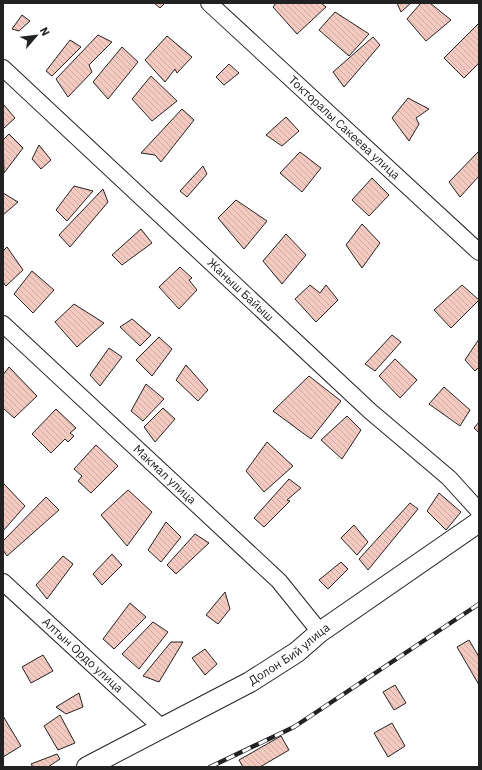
<svg xmlns="http://www.w3.org/2000/svg" width="482" height="770" viewBox="0 0 482 770" font-family="'IBM Plex Sans',sans-serif">
  <style>
    .building { fill: url(#building-back-hatch); stroke: #222 }
    .lines { fill: none; stroke-linecap: round; stroke-linejoin: round }
    .minor-casing { stroke: #222; stroke-width: 18 }
    .tertiary-casing { stroke: #222; stroke-width: 22 }
    .minor { stroke: #fff; stroke-width: 16 }
    .tertiary { stroke: #fff; stroke-width: 20 }
    .rail-casing { stroke: #222; stroke-width: 4.5 }
    .rail { stroke: #fff; stroke-width: 3; stroke-dasharray: 9; stroke-linecap: butt }
    .labels { text-anchor: middle; stroke-width: 3; stroke-linejoin: round; paint-order: stroke }
    .street-label { font-size: 12px; fill: #222; stroke: #fff }
  </style>
  <defs>
    <pattern id="building-back-hatch" width="6" height="6" patternUnits="userSpaceOnUse"><rect width="6" height="6" fill="#f3c9c0"/><path d="M-1 5l2 2M0 0l6 6M5-1l2 2" fill="none" stroke="#d0aca5"/></pattern>
  </defs>
  <rect width="100%" height="100%" fill="#fff"/>
  <!-- building -->
  <g class="building">
    <polygon points="154,3 165,3 160,8"/>
    <polygon points="276,3 321,3 326,7 297,34 273,7"/>
    <polygon points="397,3 411,3 401,12"/>
    <polygon points="421,3 430,3 451,20 426,41 407,19"/>
    <polygon points="335,12 369,34 349,56 319,30"/>
    <polygon points="22,15 30,21 19,31 12,29"/>
    <polygon points="479,23 479,63 464,78 444,58"/>
    <polygon points="98,35 112,42 89,65 92,72 68,97 56,79"/>
    <polygon points="167,36 192,57 177,73 175,69 165,82 145,60"/>
    <polygon points="373,37 380,45 344,87 333,72"/>
    <polygon points="70,40 81,47 52,76 46,71"/>
    <polygon points="122,47 138,62 108,99 93,82"/>
    <polygon points="229,64 239,73 224,85 216,77"/>
    <polygon points="151,76 177,101 152,121 132,99"/>
    <polygon points="408,98 429,109 416,118 419,124 409,141 392,118"/>
    <polygon points="3,104 15,118 3,129"/>
    <polygon points="182,109 194,120 161,162 155,155 141,153"/>
    <polygon points="286,117 299,131 282,146 266,135"/>
    <polygon points="9,134 23,148 4,173 3,140"/>
    <polygon points="39,145 51,160 41,169 32,159"/>
    <polygon points="479,151 479,176 460,197 449,182"/>
    <polygon points="300,152 321,168 302,192 280,173"/>
    <polygon points="203,166 207,174 187,197 180,191"/>
    <polygon points="372,178 389,195 369,216 352,200"/>
    <polygon points="74,186 93,191 67,221 56,210"/>
    <polygon points="103,189 108,202 70,247 59,235"/>
    <polygon points="3,193 18,202 3,215"/>
    <polygon points="236,200 267,221 244,249 218,218"/>
    <polygon points="362,224 380,243 362,268 346,245"/>
    <polygon points="141,229 152,243 122,265 112,255"/>
    <polygon points="286,234 306,255 282,284 263,261"/>
    <polygon points="7,247 23,270 6,286 3,282 3,251"/>
    <polygon points="180,267 192,278 189,280 197,290 179,309 159,287"/>
    <polygon points="32,271 54,290 33,313 14,294"/>
    <polygon points="310,285 320,293 326,285 338,300 316,322 295,299"/>
    <polygon points="462,285 479,300 451,328 434,310"/>
    <polygon points="74,304 104,323 77,347 55,322"/>
    <polygon points="132,319 151,335 140,346 120,327"/>
    <polygon points="392,335 401,342 375,371 365,364"/>
    <polygon points="159,337 172,349 152,376 136,360"/>
    <polygon points="479,339 479,367 475,371 465,360"/>
    <polygon points="109,348 122,357 100,386 90,375"/>
    <polygon points="395,359 417,380 400,398 379,376"/>
    <polygon points="186,365 208,390 198,401 176,380"/>
    <polygon points="9,367 37,396 14,418 3,408 3,375"/>
    <polygon points="309,376 341,401 311,439 273,411"/>
    <polygon points="146,384 164,399 143,421 131,411"/>
    <polygon points="444,387 470,410 460,426 429,404"/>
    <polygon points="163,408 175,419 155,442 144,427"/>
    <polygon points="56,409 76,428 70,433 74,436 68,442 65,439 51,453 32,434"/>
    <polygon points="347,416 361,430 342,459 321,440"/>
    <polygon points="479,422 479,433 474,428"/>
    <polygon points="267,442 293,466 264,492 246,471"/>
    <polygon points="96,445 118,466 91,493 78,481 82,476 74,469"/>
    <polygon points="289,479 301,488 287,500 290,501 264,527 254,518"/>
    <polygon points="4,484 25,506 3,531 3,486"/>
    <polygon points="128,490 152,512 127,546 101,515"/>
    <polygon points="439,493 461,512 446,530 427,511"/>
    <polygon points="46,497 59,510 7,556 3,550 3,541"/>
    <polygon points="410,503 418,509 368,570 359,559"/>
    <polygon points="166,522 181,537 161,562 148,550"/>
    <polygon points="354,525 368,542 357,555 341,538"/>
    <polygon points="195,534 209,543 176,574 167,565"/>
    <polygon points="112,554 122,565 102,585 93,574"/>
    <polygon points="63,556 73,564 47,599 36,585"/>
    <polygon points="341,562 348,569 328,589 319,580"/>
    <polygon points="225,592 230,609 218,624 206,615"/>
    <polygon points="130,603 146,617 114,649 103,639"/>
    <polygon points="153,622 168,632 139,669 122,654"/>
    <polygon points="469,640 479,657 479,685 457,647"/>
    <polygon points="171,642 183,642 159,682 143,676"/>
    <polygon points="205,649 217,664 205,675 192,658"/>
    <polygon points="43,655 53,671 31,683 22,667"/>
    <polygon points="395,685 406,703 394,710 383,692"/>
    <polygon points="79,693 83,707 66,714 56,707"/>
    <polygon points="60,715 75,743 58,750 44,726"/>
    <polygon points="3,716 21,746 3,757"/>
    <polygon points="392,723 405,746 388,757 374,733"/>
    <polygon points="281,736 289,750 260,767 243,767 239,760"/>
    <polygon points="57,754 60,759 48,767 33,767 31,764"/>
  </g>
  <g class="lines">
    <!-- minor casing -->
    <g class="minor-casing">
      <g id="minor">
        <path id="s1" d="M209 3 479 252"/>
        <path id="s2" d="M3 68 370 411 449 478 479 511"/>
        <path id="s3" d="M3 324 279 581 320 632"/>
        <path id="s4" d="M3 582 163 729"/>
      </g>
    </g>
    <!-- tertiary casing -->
    <g class="tertiary-casing">
      <g id="tertiary">
        <path id="s5" d="M87 767 250 682 297 652 320 632 479 522"/>
      </g>
    </g>
    <!-- minor -->
    <use href="#minor" class="minor"/>
    <!-- tertiary -->
    <use href="#tertiary" class="tertiary"/>
    <!-- rail casing -->
    <g class="rail-casing">
      <polyline id="rail" points="210,767 294,727 479,604"/>
    </g>
    <!-- rail -->
    <use href="#rail" class="rail"/>
  </g>
  <g class="labels">
    <!-- street labels -->
    <g class="street-label">
      <text dy="4" stroke="none"><textPath href="#s1" startOffset="184">Токторалы Сакеева улица</textPath></text>
      <text dy="4" stroke="none"><textPath href="#s2" startOffset="325">Жаныш Байыш</textPath></text>
      <text dy="4" stroke="none"><textPath href="#s3" startOffset="221">Макмал улица</textPath></text>
      <text dy="4" stroke="none"><textPath href="#s5" startOffset="232">Долон Бий улица</textPath></text>
      <text dy="4" stroke="none"><textPath href="#s4" startOffset="108">Алтын Ордо улица</textPath></text>
    </g>
  </g>
  <!-- border -->
  <rect width="482" height="770" fill="none" stroke="#222222" stroke-width="8"/>
  <!-- north arrow -->
  <g transform="translate(36 36) rotate(62)" stroke="#ffffff" stroke-width="3" paint-order="stroke">
  <path d="M0-3L7 15L0 10L-7 15Z" fill="#222222"/>
  <text y="-6" font-size="11" font-weight="bold" text-anchor="middle" fill="#222222">N</text>
  </g>
</svg>
